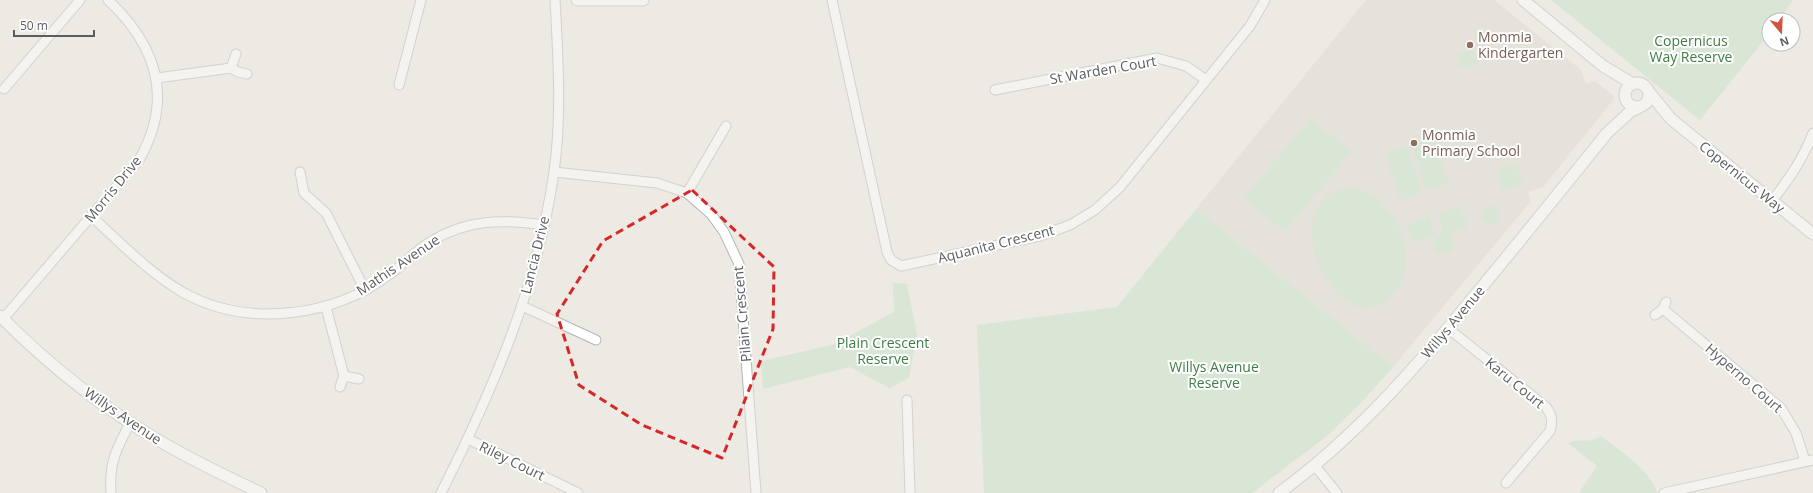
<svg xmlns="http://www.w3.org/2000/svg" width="1813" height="493" viewBox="0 0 1813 493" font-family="'Open Sans',sans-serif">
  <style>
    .education { fill: #dbd9d1 }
    .green { fill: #c2e0c3 }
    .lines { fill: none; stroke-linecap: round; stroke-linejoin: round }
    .minor-casing { stroke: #b3b5b8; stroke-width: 11 }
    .tertiary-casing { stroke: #b3b5b8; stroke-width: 13 }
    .minor { stroke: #fff; stroke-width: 9 }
    .tertiary { stroke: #fff; stroke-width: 11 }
    .marked { fill: none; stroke: #d62828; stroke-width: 3; stroke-dasharray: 8 5; stroke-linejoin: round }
    .education-dot { fill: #8d6e63; stroke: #fff; stroke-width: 1.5 }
    .labels { text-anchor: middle; stroke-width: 4; stroke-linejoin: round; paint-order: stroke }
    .education-label { font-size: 14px; fill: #785e54; stroke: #fff; text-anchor: start }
    .park-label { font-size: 14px; fill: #3e7d43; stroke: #fff }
    .street-label { font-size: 14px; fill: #5b5e61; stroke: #fff }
  </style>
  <rect width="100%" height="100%" fill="#eceae3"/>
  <!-- education -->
  <polygon class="education" points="1366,0 1494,0 1581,70 1586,84 1595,81 1614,96 1614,99 1543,187 1528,192 1531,201 1393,367 1196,209"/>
  <!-- green -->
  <g class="green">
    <polygon points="1551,0 1793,0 1779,20 1769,20 1769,34 1700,120"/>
    <polygon points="1473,49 1478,64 1468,68 1467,65 1460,68 1456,55"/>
    <polygon points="1310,119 1351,151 1285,232 1244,199"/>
    <polygon points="1433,137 1449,183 1426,191 1411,144"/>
    <polygon points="1407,146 1423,192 1400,200 1385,153"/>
    <polygon points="1516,164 1523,184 1503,191 1497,170"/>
    <path d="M1351 188C1396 193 1426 264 1390 297 1334 347 1268 195 1351 188Z"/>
    <path d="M1460 206 1468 228 1448 234 1453 240V249L1447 254H1439C1432 249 1431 243 1436 236L1444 233 1438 214Z"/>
    <circle cx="1490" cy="215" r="9"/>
    <polygon points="1196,209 1393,367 1360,404 1327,436 1252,493 984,493 977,325 1117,307"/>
    <polygon points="1429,217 1435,236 1413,243 1407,225"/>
    <polygon points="893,283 907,284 917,334 909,378 889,388 850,367 763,389 761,361 832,345 894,312"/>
    <path d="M1601 436C1619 451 1651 470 1657 493H1579L1597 466 1568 443C1579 438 1589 444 1601 436Z"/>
  </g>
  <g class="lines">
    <!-- minor casing -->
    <g class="minor-casing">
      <g id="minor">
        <polyline points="832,0 887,252 891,260 901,266 1040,236 1070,225 1095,210 1120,187 1250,26 1265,0"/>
        <polyline points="231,68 236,54"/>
        <polyline points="157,78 231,68 238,72 247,74"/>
        <polyline points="399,85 421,0"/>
        <polyline points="4,89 80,0"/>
        <polyline points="995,90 1157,58 1186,66 1206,80"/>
        <polyline points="300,172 304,193 326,213 365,290"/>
        <polyline points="554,172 657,183 687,193 711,214 724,232 739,264 756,493"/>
        <polyline points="687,193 726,126"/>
        <path d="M1772 201C1789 179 1803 159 1813 133"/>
        <path d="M91 216C121 243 149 273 184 293 248 328 334 317 390 274 404 264 415 251 430 242 467 219 502 219 544 225"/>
        <polyline points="522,306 596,340"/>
        <polyline points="326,307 344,376 340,387"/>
        <polyline points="1663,309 1781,408 1796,433 1805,461"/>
        <polyline points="1655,315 1663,309 1666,302"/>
        <path d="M3 319 139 160C174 99 157 46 108 0"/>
        <path d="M1449 329 1546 407C1552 415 1553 421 1550 431L1506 483"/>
        <polyline points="344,376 359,379"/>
        <polyline points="907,400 910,493"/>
        <polyline points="468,439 578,493"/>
        <polyline points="1315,466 1337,493"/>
        <path d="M111 493C109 462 116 450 130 423"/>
        <path d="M441 493C492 392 538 285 554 172 562 115 558 57 555 0"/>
        <polyline points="1664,493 1813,460"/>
      </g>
    </g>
    <!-- tertiary casing -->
    <g class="tertiary-casing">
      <g id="tertiary">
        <polyline points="577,0 643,0"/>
        <polyline points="1523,0 1603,66 1633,84"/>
        <circle cx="1637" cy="95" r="12"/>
        <polyline points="1649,92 1671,119 1813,234"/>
        <path d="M0 316C48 364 100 406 158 440 191 460 226 476 261 493"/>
        <path d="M1279 493C1353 439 1413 371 1471 300 1517 245 1562 189 1607 133L1631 111 1638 108"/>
      </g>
    </g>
    <!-- minor -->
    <use href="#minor" class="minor"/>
    <!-- tertiary -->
    <use href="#tertiary" class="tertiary"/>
  </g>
  <!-- marked area -->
  <path d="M0 0H1813V493H0ZM692 190 774 267 773 329 722 458 642 425 579 385 557 314 603 241Z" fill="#eceae3" fill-opacity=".55" fill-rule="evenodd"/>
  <path class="marked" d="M692 190 774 267 773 329 722 458 642 425 579 385 557 314 603 241Z"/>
  <!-- markers -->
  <g class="education-dot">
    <circle cx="1470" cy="45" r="4"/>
    <circle cx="1414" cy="143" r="4"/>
  </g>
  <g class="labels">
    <!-- education labels -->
    <g class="education-label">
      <text x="1478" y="42">Monmia<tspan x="1478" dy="16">Kindergarten</tspan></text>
      <text x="1422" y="140">Monmia<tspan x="1422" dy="16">Primary School</tspan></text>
    </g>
    <!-- park labels -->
    <g class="park-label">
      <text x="1691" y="46">Copernicus<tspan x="1691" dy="16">Way Reserve</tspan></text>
      <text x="883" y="348">Plain Crescent<tspan x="883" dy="16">Reserve</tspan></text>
      <text x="1214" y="372">Willys Avenue<tspan x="1214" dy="16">Reserve</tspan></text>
    </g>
    <!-- street labels -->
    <g class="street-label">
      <text transform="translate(1103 70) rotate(-10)" y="5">St Warden Court</text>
      <text transform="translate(1742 177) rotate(39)" y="5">Copernicus Way</text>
      <text transform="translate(113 189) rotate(-51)" y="5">Morris Drive</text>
      <text transform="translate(996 244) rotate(-14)" y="5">Aquanita Crescent</text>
      <text transform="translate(535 255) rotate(-76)" y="5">Lancia Drive</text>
      <text transform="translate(398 265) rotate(-34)" y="5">Mathis Avenue</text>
      <text transform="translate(742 314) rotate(-95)" y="5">Pilain Crescent</text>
      <text transform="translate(1453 322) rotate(-50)" y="5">Willys Avenue</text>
      <text transform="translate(1744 378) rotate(41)" y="5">Hyperno Court</text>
      <text transform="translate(1515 383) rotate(39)" y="5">Karu Court</text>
      <text transform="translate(123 416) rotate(34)" y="5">Willys Avenue</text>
      <text transform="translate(512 461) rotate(26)" y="5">Riley Court</text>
    </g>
  </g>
  <!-- north arrow -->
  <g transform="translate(1781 32) rotate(161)"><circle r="19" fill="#ffffff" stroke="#bdbfc0"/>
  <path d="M0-3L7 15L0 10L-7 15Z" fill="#d35141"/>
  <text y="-6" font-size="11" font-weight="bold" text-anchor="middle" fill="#5b5e61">N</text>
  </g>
  <!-- scale -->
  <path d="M14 30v6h80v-6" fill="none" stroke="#5b5e61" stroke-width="2"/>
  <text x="20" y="30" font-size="12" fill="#5b5e61" stroke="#ffffff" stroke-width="3" paint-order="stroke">50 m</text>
</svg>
